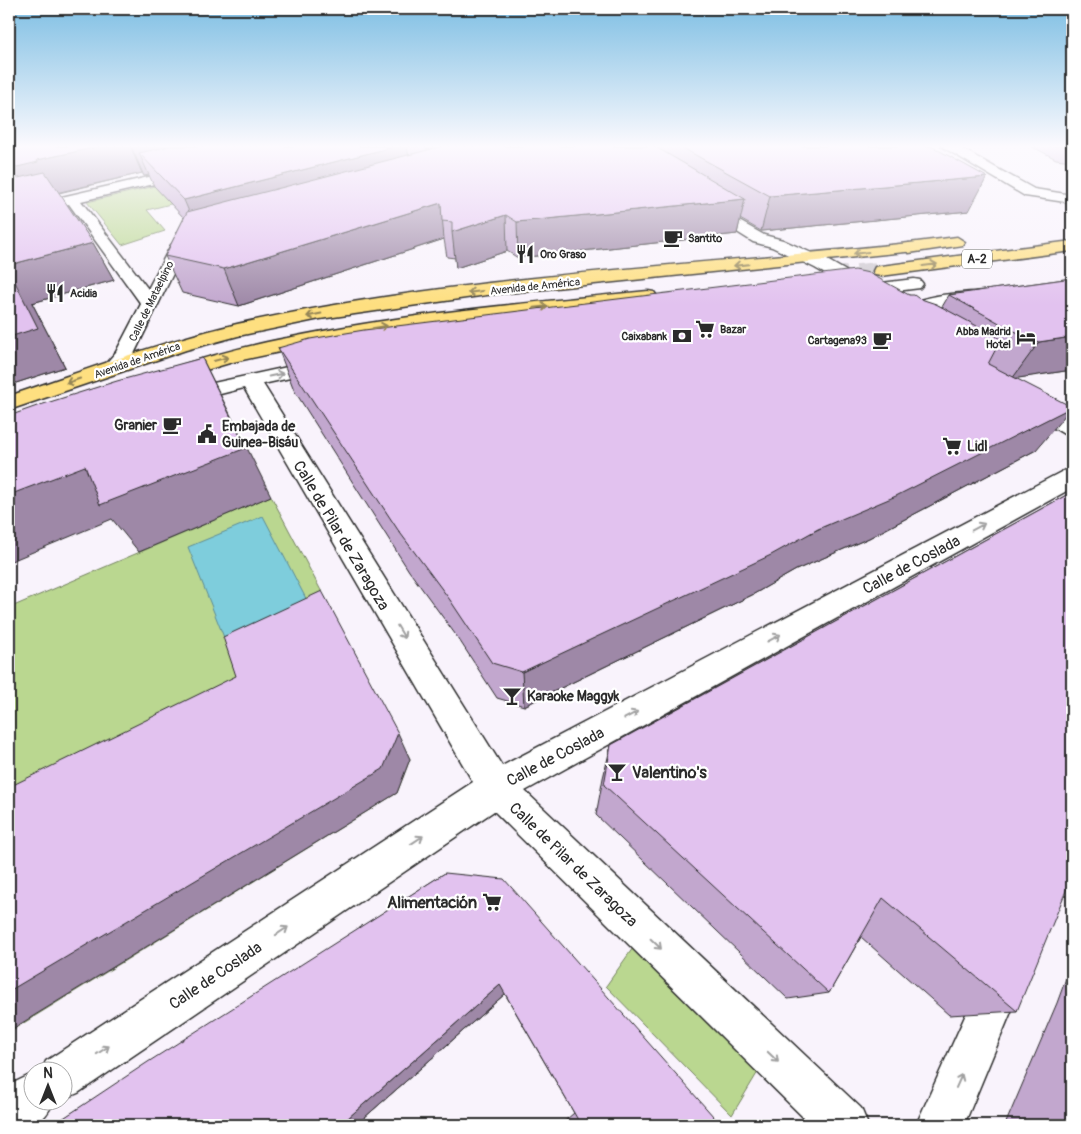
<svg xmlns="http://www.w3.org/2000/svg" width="1081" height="1134" viewBox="0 0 1081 1134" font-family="Pangolin,sans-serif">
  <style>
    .green { fill: #bad790; stroke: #72815e }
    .water { fill: #7ecddc; stroke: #5d8c95 }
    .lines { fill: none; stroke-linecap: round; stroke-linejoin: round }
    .highway-tunnel { stroke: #d0cbd2; stroke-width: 19; stroke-dasharray: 19 9; stroke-linecap: butt }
    .street-casing { stroke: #2b2b2b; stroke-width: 3 }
    .secondary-casing { stroke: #2b2b2b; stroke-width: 3 }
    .primary-casing { stroke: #2b2b2b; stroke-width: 3 }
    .highway-casing { stroke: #2b2b2b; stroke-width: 3 }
    .street { fill: #fff; fill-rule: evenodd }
    .secondary { fill: #fff; fill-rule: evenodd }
    .primary { fill: #fedf80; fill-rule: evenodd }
    .highway { fill: #fedf80; fill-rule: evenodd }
    .wall { fill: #c2a7ce; stroke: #2b2b2b }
    .shaded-wall { fill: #9e88a7; stroke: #2b2b2b }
    .building { fill: #e2c2ef; stroke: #2b2b2b }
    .oneway { stroke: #948556 }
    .oneway2 { stroke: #a0a0a0 }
    .labels { text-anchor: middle; stroke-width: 4.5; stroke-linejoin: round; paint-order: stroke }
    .far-poi-label { font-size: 11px; font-weight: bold; fill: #2b2b2b; stroke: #fff; text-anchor: start }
    .far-street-label { font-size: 11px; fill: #2b2b2b; stroke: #fff }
    .shield { fill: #fff; stroke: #6b6b6b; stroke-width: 1 }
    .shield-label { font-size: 12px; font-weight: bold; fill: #2b2b2b }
    .poi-label { font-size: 14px; font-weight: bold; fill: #2b2b2b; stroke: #fff; text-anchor: start }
    .near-street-label { font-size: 16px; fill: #2b2b2b; stroke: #fff }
    .near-poi-label { font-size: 16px; font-weight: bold; fill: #2b2b2b; stroke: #fff; text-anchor: start }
  </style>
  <rect width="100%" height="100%" fill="#f9f3fc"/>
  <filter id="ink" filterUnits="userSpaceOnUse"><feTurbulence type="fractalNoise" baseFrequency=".02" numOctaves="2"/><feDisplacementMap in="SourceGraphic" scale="10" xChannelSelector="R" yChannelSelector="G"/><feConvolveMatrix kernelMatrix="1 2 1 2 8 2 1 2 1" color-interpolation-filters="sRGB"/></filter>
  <g filter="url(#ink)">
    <!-- green -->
    <g class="green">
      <polygon points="177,181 198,197 147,210 165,231 122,245 87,202"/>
      <polygon points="271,496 410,759 397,793 9,1032 9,608"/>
      <polygon points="640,938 764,1062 732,1115 606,986"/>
    </g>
    <!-- water -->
    <polygon class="water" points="263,516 314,614 231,655 188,547"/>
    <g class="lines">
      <!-- highway-tunnel -->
      <polyline class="highway-tunnel" points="829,277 881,271"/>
      <!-- street casing -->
      <g class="street-casing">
        <g id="street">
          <polygon points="941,146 957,146 1034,189 1072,195 1072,203 1025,196"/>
          <path d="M188 168 193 169 195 172 193 175 81 201 148 289 171 245 196 237 204 242 202 245 184 251 132 358C123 368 119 376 105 372L102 368 116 352 141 304 69 204 9 217V209Z"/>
          <polygon points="914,279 920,280 923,284 920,288 857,296 851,295 848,291 851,287 857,286"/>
          <path d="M983 291 989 292 992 296 989 300 933 309 916 316 911 321H897L895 317C912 293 957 294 983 291Z"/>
          <polygon points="324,359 331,361 334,365 331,369 263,384 502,766 1063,471 1072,469 1072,488 525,791 861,1108 868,1125 811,1125 494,811 78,1093 62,1100 62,1072 41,1072 46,1061 473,782 244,388 181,404 173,402 170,397 173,392 181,390"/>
          <polygon points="1004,957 1019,963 1025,978 964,1125 916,1125 989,963"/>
          <path d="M32 1074V1102H53C44 1125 32 1125 9 1125V1085Z"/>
        </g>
      </g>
      <!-- secondary casing -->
      <g class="secondary-casing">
        <g id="secondary">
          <polygon points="707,203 764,235 783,240 827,260 875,288 878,292 875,296 863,296 815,268 772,247 753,242 702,210 700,207"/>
          <polygon points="1029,396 1037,398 1072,419 1072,436 1064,434 1021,408 1018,403 1021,398"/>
        </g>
      </g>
      <!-- primary casing -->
      <g class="primary-casing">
        <path id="primary" d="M909 243 917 248 915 251 487 295 320 319 238 336 186 350 9 410V396C84 371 159 342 237 324 458 275 685 267 909 243Z"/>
      </g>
      <!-- highway casing -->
      <g class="highway-casing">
        <g id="highway">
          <polygon points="957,237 965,242 963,245 909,253 901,248 909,243"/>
          <polygon points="1072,241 1072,251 881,276 875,275 873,271 875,267 881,266"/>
          <path d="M648 291 654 292 657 296 654 300 466 321 346 338 233 362 169 381 162 379 159 375 162 371C203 358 244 346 287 338 406 313 527 303 648 291Z"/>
        </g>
      </g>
      <!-- street -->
      <use href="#street" class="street"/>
      <!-- secondary -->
      <use href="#secondary" class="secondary"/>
      <!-- primary -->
      <use href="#primary" class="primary"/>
      <!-- highway -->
      <use href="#highway" class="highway"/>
    </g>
    <!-- wall -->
    <g class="wall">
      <polygon points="9,146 931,146 969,211 761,231 740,219 737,234 518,258 507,251 456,268 455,258 447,257 444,239 239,306 182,293 165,256 184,218 154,186 149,175 144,176 142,173 59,193 93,243 114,280 32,303 65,367 13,384 11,381 9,382"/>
      <polygon points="1031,146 1072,146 1072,161 1056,159"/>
      <polygon points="1072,278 1072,370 1016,378 1036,450 869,538 796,570 752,595 524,706 497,698 458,638 409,571 294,390 278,348 909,295 942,307 949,295"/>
      <polygon points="1072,492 1017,1011 949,1015 861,937 829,993 788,999 596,815 603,778 611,745"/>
      <polygon points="445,873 721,1125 560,1125 574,1113 505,994 356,1125 53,1125"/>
      <polygon points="1072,962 1072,1125 1005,1125 1057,1003"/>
    </g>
    <!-- shaded-wall -->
    <g class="shaded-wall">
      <polygon points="102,146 130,146 142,173 56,193 9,208 9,169 37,160"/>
      <polygon points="131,146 270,146 139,153 149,175 144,176"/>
      <polygon points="397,146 407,146 412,176 199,235 184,200"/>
      <polygon points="426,146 519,146 429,171"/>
      <polygon points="987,177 969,211 761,231 770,196"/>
      <polygon points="745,199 737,234 518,258 517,222"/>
      <polygon points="441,203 444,239 239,306 224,269"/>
      <polygon points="506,215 507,251 456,268 452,232"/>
      <polygon points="93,243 114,280 32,303 65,367 13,384 11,381 9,382 9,265"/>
      <polygon points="1072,337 1072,370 1012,379 1039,342"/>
      <polygon points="202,358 271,496 139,552 112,519 9,562 9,495"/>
      <polygon points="1072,407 1036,450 869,538 796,570 752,595 524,706 522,672"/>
      <polygon points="398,733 410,759 397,793 9,1031 9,991"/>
      <polygon points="500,985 506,993 356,1125 340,1125"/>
    </g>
    <!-- building -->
    <g class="building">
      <polygon points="9,146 102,146 37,160 38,162 9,169"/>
      <polygon points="170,146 397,146 184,200 139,153"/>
      <polygon points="443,146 654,146 745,199 517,222 506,215 452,232 452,222 442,221 441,203 224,269 165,256 187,212"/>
      <polygon points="679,146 931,146 987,177 770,196"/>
      <polygon points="45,172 93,243 9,265 9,180"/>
      <polygon points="9,270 38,328 9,337"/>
      <polygon points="855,270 869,273 909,295 914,295 918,298 936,304 1001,339 996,344 998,345 988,364 1072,407 896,496 818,529 771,555 522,672 492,663 450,600 398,530 278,348 310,339 364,330"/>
      <polygon points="1072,278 1072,337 1039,342 1012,330 949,295"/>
      <polygon points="202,358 246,448 100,505 85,466 9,495 9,416 37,406 117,381"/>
      <polygon points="1072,492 1072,876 1017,1011 883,898 829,993 604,785 611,745"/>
      <polygon points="322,591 398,733 383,769 9,991 9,787 236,676 223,637"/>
      <polygon points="445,873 504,879 721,1125 581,1125 500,985 340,1125 53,1125 148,1062"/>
    </g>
    <!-- one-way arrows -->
    <defs><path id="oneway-shaft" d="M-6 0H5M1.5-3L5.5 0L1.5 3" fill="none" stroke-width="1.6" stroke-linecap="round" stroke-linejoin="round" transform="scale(1.25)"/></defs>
    <g class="oneway">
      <use href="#oneway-shaft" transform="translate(861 253) rotate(173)"/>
      <use href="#oneway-shaft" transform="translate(741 265) rotate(174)"/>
      <use href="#oneway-shaft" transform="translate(930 265) rotate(-7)"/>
      <use href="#oneway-shaft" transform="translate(475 292) rotate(173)"/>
      <use href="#oneway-shaft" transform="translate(541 307) rotate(-6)"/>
      <use href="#oneway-shaft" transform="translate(314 315) rotate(169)"/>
      <use href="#oneway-shaft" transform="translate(380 327) rotate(-10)"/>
      <use href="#oneway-shaft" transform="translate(221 359) rotate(-15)"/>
      <use href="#oneway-shaft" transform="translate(73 381) rotate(161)"/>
    </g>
    <g class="oneway2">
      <use href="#oneway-shaft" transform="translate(276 375) rotate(-12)"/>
      <use href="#oneway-shaft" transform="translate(978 527) rotate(-28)"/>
      <use href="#oneway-shaft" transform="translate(401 632) rotate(59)"/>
      <use href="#oneway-shaft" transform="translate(774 638) rotate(-28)"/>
      <use href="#oneway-shaft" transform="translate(631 715) rotate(-28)"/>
      <use href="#oneway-shaft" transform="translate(417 840) rotate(-34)"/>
      <use href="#oneway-shaft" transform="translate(282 931) rotate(-34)"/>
      <use href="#oneway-shaft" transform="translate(656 944) rotate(44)"/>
      <use href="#oneway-shaft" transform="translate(103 1050) rotate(-34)"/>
      <use href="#oneway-shaft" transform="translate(773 1057) rotate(44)"/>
      <use href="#oneway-shaft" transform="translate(959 1081) rotate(-66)"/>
    </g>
  </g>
  <!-- sky -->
  <linearGradient id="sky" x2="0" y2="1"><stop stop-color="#7dbee3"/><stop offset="0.48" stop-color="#fcfafe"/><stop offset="1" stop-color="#fcfafe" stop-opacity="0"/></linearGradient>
  <rect width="1081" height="305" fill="url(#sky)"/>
  <!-- icons -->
  <defs>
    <g id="cafe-bare" transform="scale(1.5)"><path d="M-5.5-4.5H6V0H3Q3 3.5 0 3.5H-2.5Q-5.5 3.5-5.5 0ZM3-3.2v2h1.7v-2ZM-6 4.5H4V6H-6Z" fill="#2b2b2b" stroke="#fff" stroke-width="2.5" paint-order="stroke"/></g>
    <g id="restaurant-bare" transform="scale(1.5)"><path d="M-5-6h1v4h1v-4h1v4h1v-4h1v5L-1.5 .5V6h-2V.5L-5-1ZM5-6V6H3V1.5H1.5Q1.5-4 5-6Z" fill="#2b2b2b" stroke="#fff" stroke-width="2.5" paint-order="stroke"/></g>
    <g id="supermarket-bare" transform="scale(1.5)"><path d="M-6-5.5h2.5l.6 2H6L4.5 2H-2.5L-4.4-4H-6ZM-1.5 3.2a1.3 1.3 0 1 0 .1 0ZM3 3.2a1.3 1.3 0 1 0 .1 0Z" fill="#2b2b2b" stroke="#fff" stroke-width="2.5" paint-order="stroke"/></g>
    <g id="bank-bare" transform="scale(1.5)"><path d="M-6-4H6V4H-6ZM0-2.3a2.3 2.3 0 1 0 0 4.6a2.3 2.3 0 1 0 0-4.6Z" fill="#2b2b2b" stroke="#fff" stroke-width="2.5" paint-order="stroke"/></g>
    <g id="hotel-bare" transform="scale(1.5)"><path d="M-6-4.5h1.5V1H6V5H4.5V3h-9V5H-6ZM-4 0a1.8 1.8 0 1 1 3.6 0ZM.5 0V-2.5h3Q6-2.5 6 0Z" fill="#2b2b2b" stroke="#fff" stroke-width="2.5" paint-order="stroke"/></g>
    <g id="civic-bare" transform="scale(1.5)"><path d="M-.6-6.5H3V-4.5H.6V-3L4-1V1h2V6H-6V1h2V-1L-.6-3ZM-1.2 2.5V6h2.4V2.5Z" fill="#2b2b2b" stroke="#fff" stroke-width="2.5" paint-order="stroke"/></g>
    <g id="bar-bare" transform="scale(1.5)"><path d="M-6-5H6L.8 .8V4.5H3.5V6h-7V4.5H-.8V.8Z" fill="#2b2b2b" stroke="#fff" stroke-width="2.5" paint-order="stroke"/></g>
  </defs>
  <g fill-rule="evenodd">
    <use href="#cafe-bare" x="673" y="238"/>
    <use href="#restaurant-bare" x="525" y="254"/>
    <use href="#restaurant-bare" x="55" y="293"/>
    <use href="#supermarket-bare" x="705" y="329"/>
    <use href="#bank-bare" x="682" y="336"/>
    <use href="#hotel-bare" x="1026" y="337"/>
    <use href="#cafe-bare" x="882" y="340"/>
    <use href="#cafe-bare" x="172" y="425"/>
    <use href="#civic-bare" x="207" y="434"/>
    <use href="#supermarket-bare" x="952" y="446"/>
    <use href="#bar-bare" x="512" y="696"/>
    <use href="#bar-bare" x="617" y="772"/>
    <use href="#supermarket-bare" x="492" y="902"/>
  </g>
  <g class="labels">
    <!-- far-poi labels -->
    <g class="far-poi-label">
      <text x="688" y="242">Santito</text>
      <text x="540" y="258">Oro Graso</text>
      <text x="70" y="297">Acidia</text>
      <text x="720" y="333">Bazar</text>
      <text x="1011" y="335" text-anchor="end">Abba Madrid<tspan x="1011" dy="13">Hotel</tspan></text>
      <text x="667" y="340" text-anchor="end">Caixabank</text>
      <text x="867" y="344" text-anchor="end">Cartagena93</text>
    </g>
    <!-- far-street labels -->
    <g class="far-street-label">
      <text transform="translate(535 286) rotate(-6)" y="4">Avenida de América</text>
      <text transform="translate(151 301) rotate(-64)" y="4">Calle de Mataelpino</text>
      <text transform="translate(137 360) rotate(-19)" y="4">Avenida de América</text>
    </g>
    <!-- shield labels -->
    <rect class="shield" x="962" y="249.5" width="30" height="19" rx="4"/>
    <g class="shield-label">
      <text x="977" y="263">A-2</text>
    </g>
    <!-- poi labels -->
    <g class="poi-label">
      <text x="157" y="430" text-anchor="end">Granier</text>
      <text x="222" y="431">Embajada de<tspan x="222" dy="16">Guinea-Bisáu</tspan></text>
      <text x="967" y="451">Lidl</text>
      <text x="527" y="701">Karaoke Maggyk</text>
    </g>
    <!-- near-street labels -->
    <g class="near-street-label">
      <text transform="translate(342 535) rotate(59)" y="6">Calle de Pilar de Zaragoza</text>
      <text transform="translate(911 564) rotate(-28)" y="6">Calle de Coslada</text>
      <text transform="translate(555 756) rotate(-28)" y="6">Calle de Coslada</text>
      <text transform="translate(574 864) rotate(44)" y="6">Calle de Pilar de Zaragoza</text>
      <text transform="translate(215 975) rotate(-34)" y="6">Calle de Coslada</text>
    </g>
    <!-- near-poi labels -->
    <g class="near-poi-label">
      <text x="632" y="778">Valentino's</text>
      <text x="477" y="908" text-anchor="end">Alimentación</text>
    </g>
  </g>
  <!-- margin -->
  <rect width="1081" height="1134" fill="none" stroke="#fff" stroke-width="30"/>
  <rect x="15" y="15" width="1051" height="1104" fill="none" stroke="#2b2b2b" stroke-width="2" filter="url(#ink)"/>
  <!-- north arrow -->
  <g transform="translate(48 1086)"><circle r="24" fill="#ffffff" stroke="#aaaaaa"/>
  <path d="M0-4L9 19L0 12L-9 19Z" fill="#2b2b2b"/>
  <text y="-8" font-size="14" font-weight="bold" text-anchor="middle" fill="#2b2b2b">N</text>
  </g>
</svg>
